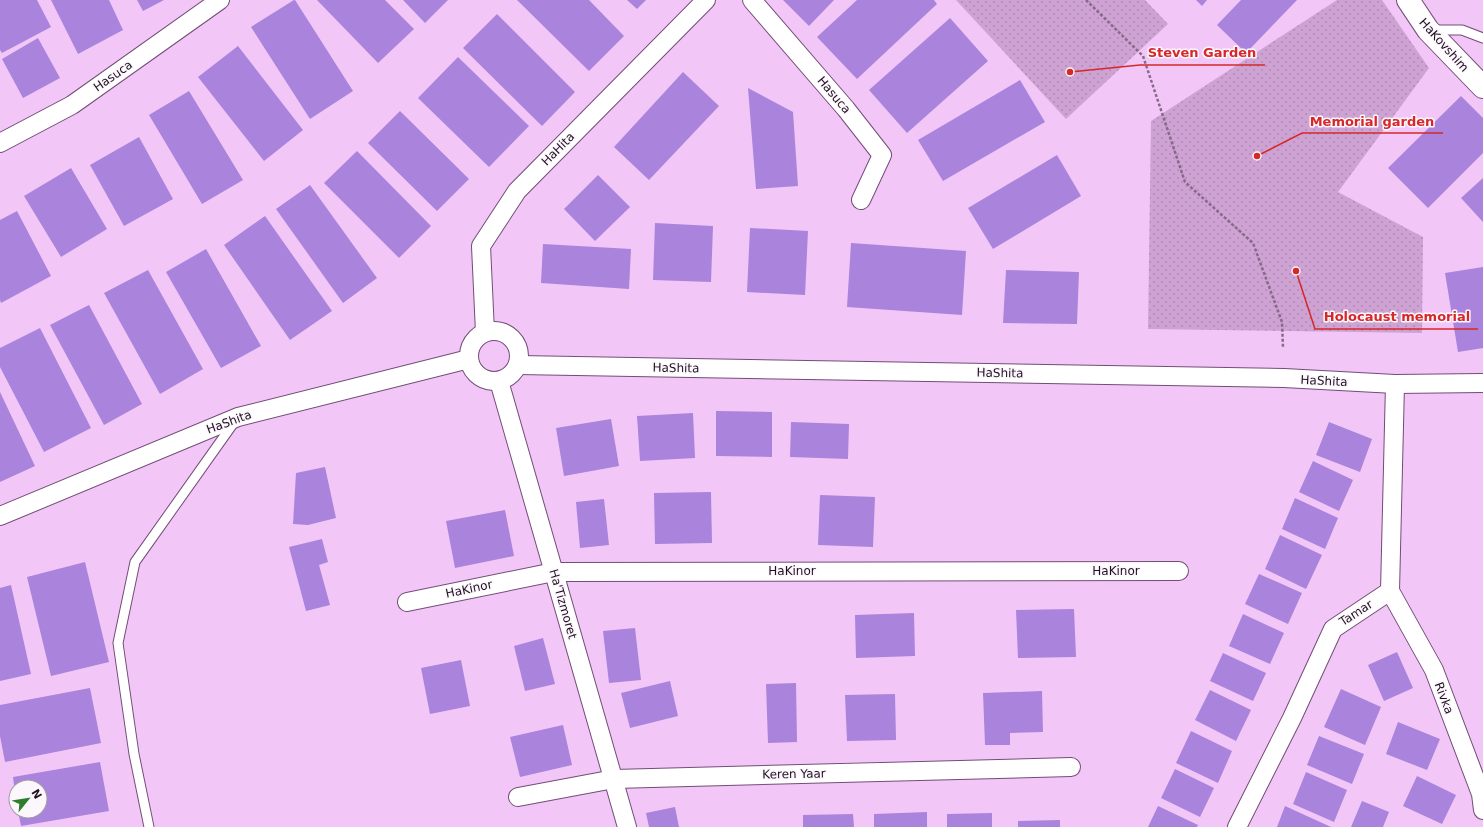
<svg xmlns="http://www.w3.org/2000/svg" width="1483" height="827" viewBox="0 0 1483 827" font-family="'DejaVu Sans',sans-serif">
  <style>
    .park { fill: url(#park-dots) }
    .building { fill: #a983dc }
    .lines { fill: none; stroke-linecap: round; stroke-linejoin: round }
    .lane-casing { stroke: #724d76; stroke-width: 11 }
    .street-casing { stroke: #724d76; stroke-width: 20 }
    .secondary-casing { stroke: #724d76; stroke-width: 24 }
    .path { stroke: #876a8a; stroke-width: 2.5; stroke-dasharray: 3 2; stroke-linecap: butt }
    .lane { stroke: #fff; stroke-width: 9 }
    .street { stroke: #fff; stroke-width: 18 }
    .secondary { stroke: #fff; stroke-width: 22 }
    .labels { text-anchor: middle; stroke-width: 3; stroke-linejoin: round; paint-order: stroke }
    .street-label { font-size: 12px; fill: #201122; stroke: #fcf7fc }
    .leader { fill: none; stroke: #d62828; stroke-width: 1.5 }
    .callout-dot { fill: #d62828; stroke: #fcf7fc; stroke-width: 1.5 }
    .callout-label { font-size: 13px; text-anchor: middle; font-weight: bold; fill: #d62828; stroke: #fcf7fc; stroke-width: 3; stroke-linejoin: round; paint-order: stroke }
  </style>
  <defs>
    <pattern id="park-dots" width="8" height="8" patternUnits="userSpaceOnUse"><rect width="8" height="8" fill="#cea2d3"/><path d="M2 2h.1M6 6h.1" fill="none" stroke="#b18ab5" stroke-width="1.8" stroke-linecap="round"/></pattern>
  </defs>
  <rect width="100%" height="100%" fill="#f2c7f7"/>
  <!-- park -->
  <g class="park">
    <polygon points="956,0 1145,0 1168,24 1066,119"/>
    <polygon points="1337,0 1382,0 1429,68 1338,192 1423,237 1422,333 1148,329 1151,121"/>
  </g>
  <!-- building -->
  <g class="building">
    <polygon points="0,0 37,0 51,27 2,53 0,50"/>
    <polygon points="51,0 109,0 123,30 78,54"/>
    <polygon points="137,0 164,0 143,11"/>
    <polygon points="294,0 295,0 353,91 310,119 251,27"/>
    <polygon points="317,0 385,0 414,29 378,63"/>
    <polygon points="403,0 448,0 425,23"/>
    <polygon points="517,0 589,0 624,36 589,71"/>
    <polygon points="627,0 646,0 637,9"/>
    <polygon points="783,0 834,0 809,26"/>
    <polygon points="857,0 934,0 937,4 857,79 817,37"/>
    <polygon points="1196,0 1207,0 1202,6"/>
    <polygon points="1241,0 1297,0 1246,53 1217,25"/>
    <polygon points="497,14 575,92 542,126 463,48"/>
    <polygon points="950,18 988,61 907,133 869,90"/>
    <polygon points="38,38 60,78 23,98 2,59"/>
    <polygon points="238,46 303,130 264,161 198,77"/>
    <polygon points="458,57 529,126 489,167 418,98"/>
    <polygon points="683,72 719,106 649,180 614,147"/>
    <polygon points="1020,80 1045,122 943,181 918,140"/>
    <polygon points="748,88 793,112 798,186 756,189"/>
    <polygon points="189,91 243,180 202,204 149,115"/>
    <polygon points="1461,96 1483,118 1483,153 1428,208 1388,168"/>
    <polygon points="400,111 469,179 437,211 368,143"/>
    <polygon points="139,137 173,199 124,226 90,165"/>
    <polygon points="357,151 431,226 399,258 324,183"/>
    <polygon points="1057,155 1081,196 993,249 968,208"/>
    <polygon points="71,168 107,229 61,257 24,196"/>
    <polygon points="598,175 630,207 595,241 564,209"/>
    <polygon points="1483,178 1483,222 1461,198"/>
    <polygon points="310,185 377,278 343,303 276,209"/>
    <polygon points="17,211 51,276 1,303 0,300 0,220"/>
    <polygon points="265,216 332,311 290,340 224,245"/>
    <polygon points="655,223 713,226 711,282 653,280"/>
    <polygon points="750,228 808,231 805,295 747,292"/>
    <polygon points="851,243 966,251 962,315 847,307"/>
    <polygon points="543,244 631,249 629,289 541,283"/>
    <polygon points="206,249 261,346 221,368 166,272"/>
    <polygon points="1483,267 1483,348 1458,352 1445,273"/>
    <polygon points="148,270 203,369 160,394 104,293"/>
    <polygon points="1006,270 1079,272 1077,324 1003,323"/>
    <polygon points="89,305 142,404 104,425 50,325"/>
    <polygon points="40,328 91,428 44,452 0,367 0,348"/>
    <polygon points="0,392 35,466 0,482"/>
    <polygon points="716,411 772,412 772,457 716,456"/>
    <polygon points="693,413 695,458 640,461 637,416"/>
    <polygon points="611,419 619,466 564,476 556,428"/>
    <polygon points="791,422 849,424 848,459 790,457"/>
    <polygon points="1329,422 1372,439 1360,472 1316,455"/>
    <polygon points="1313,461 1353,480 1339,511 1299,492"/>
    <polygon points="325,467 336,518 308,525 293,524 296,473"/>
    <polygon points="711,492 712,543 655,544 654,493"/>
    <polygon points="820,495 875,497 873,547 818,545"/>
    <polygon points="1295,498 1338,518 1325,549 1282,529"/>
    <polygon points="604,499 609,545 580,548 576,502"/>
    <polygon points="505,510 514,556 455,568 446,521"/>
    <polygon points="1280,535 1322,555 1306,589 1265,569"/>
    <polygon points="322,539 328,562 319,565 330,605 306,611 289,547"/>
    <polygon points="85,562 109,662 51,676 27,577"/>
    <polygon points="1259,574 1302,593 1288,624 1245,604"/>
    <polygon points="11,585 31,674 0,681 0,588"/>
    <polygon points="1074,609 1076,657 1018,658 1016,610"/>
    <polygon points="914,613 915,656 856,658 855,615"/>
    <polygon points="1243,614 1284,633 1270,664 1229,646"/>
    <polygon points="635,628 641,680 609,683 603,631"/>
    <polygon points="543,638 555,684 525,691 514,646"/>
    <polygon points="1397,652 1413,688 1384,701 1368,665"/>
    <polygon points="1223,653 1266,673 1253,701 1210,681"/>
    <polygon points="461,660 470,706 430,714 421,668"/>
    <polygon points="670,681 678,716 630,728 621,693"/>
    <polygon points="796,683 797,742 768,743 766,684"/>
    <polygon points="90,688 101,743 5,762 0,736 0,705"/>
    <polygon points="1341,689 1381,707 1365,745 1324,727"/>
    <polygon points="1210,690 1251,710 1236,741 1195,720"/>
    <polygon points="1042,691 1043,732 1010,733 1010,745 985,745 983,693"/>
    <polygon points="895,694 896,740 847,741 845,695"/>
    <polygon points="1398,722 1440,739 1427,770 1386,754"/>
    <polygon points="563,725 572,765 520,777 510,737"/>
    <polygon points="1191,731 1232,751 1218,783 1176,763"/>
    <polygon points="1319,736 1364,754 1352,784 1307,765"/>
    <polygon points="100,762 109,811 21,826 18,811 40,811 40,787 16,787 15,793 13,777"/>
    <polygon points="1175,769 1214,788 1200,817 1161,798"/>
    <polygon points="1306,772 1347,790 1334,822 1293,804"/>
    <polygon points="1417,776 1456,795 1442,824 1403,806"/>
    <polygon points="1362,801 1389,812 1383,827 1351,827"/>
    <polygon points="1158,806 1198,825 1197,827 1148,827"/>
    <polygon points="1285,806 1331,827 1277,827"/>
    <polygon points="675,807 679,827 649,827 646,813"/>
    <polygon points="927,812 927,827 874,827 874,814"/>
    <polygon points="992,813 992,827 947,827 947,814"/>
    <polygon points="853,814 854,827 803,827 803,815"/>
    <polygon points="1060,820 1060,827 1018,827 1018,821"/>
  </g>
  <g class="lines">
    <!-- lane casing -->
    <g class="lane-casing">
      <g id="lane">
        <polyline points="1432,30 1462,30 1483,38"/>
        <polyline points="149,827 134,754 118,643 135,562 235,421"/>
      </g>
    </g>
    <!-- street casing -->
    <g class="street-casing">
      <g id="street">
        <polyline points="752,0 846,109 882,155 861,200"/>
        <polyline points="0,143 72,105 220,0"/>
        <circle cx="494" cy="356" r="25"/>
        <polyline points="485,332 481,246 517,191 706,0"/>
        <polyline points="518,365 1284,378 1395,384 1483,383"/>
        <polyline points="499,381 627,827"/>
        <polyline points="0,516 238,417 469,359"/>
        <polyline points="1390,591 1434,670 1481,794 1483,810"/>
        <polyline points="1390,591 1395,384"/>
        <polyline points="407,602 554,572 1179,571"/>
        <polyline points="518,797 614,779 1071,767"/>
        <polyline points="1237,827 1292,718 1333,629 1390,591"/>
      </g>
    </g>
    <!-- secondary casing -->
    <g class="secondary-casing">
      <polyline id="secondary" points="1408,0 1428,30 1483,87"/>
    </g>
    <!-- path -->
    <polyline class="path" points="1086,0 1143,56 1185,182 1253,243 1282,322 1283,348"/>
    <!-- lane -->
    <use href="#lane" class="lane"/>
    <!-- street -->
    <use href="#street" class="street"/>
    <!-- secondary -->
    <use href="#secondary" class="secondary"/>
  </g>
  <g class="labels">
    <!-- street labels -->
    <g class="street-label">
      <text transform="translate(1444 45) rotate(48)" y="4">HaKovshim</text>
      <text transform="translate(113 76) rotate(-35)" y="4">Hasuca</text>
      <text transform="translate(834 95) rotate(50)" y="4">Hasuca</text>
      <text transform="translate(558 149) rotate(-45)" y="4">HaHita</text>
      <text transform="translate(676 368) rotate(1)" y="4">HaShita</text>
      <text transform="translate(1000 373) rotate(1)" y="4">HaShita</text>
      <text transform="translate(1324 381) rotate(3)" y="4">HaShita</text>
      <text transform="translate(229 422) rotate(-20)" y="4">HaShita</text>
      <text x="792" y="575">HaKinor</text>
      <text x="1116" y="575">HaKinor</text>
      <text transform="translate(469 589) rotate(-12)" y="4">HaKinor</text>
      <text transform="translate(563 604) rotate(74)" y="4">Ha'Tizmoret</text>
      <text transform="translate(1356 613) rotate(-33)" y="4">Tamar</text>
      <text transform="translate(1444 698) rotate(69)" y="4">Rivka</text>
      <text transform="translate(794 774) rotate(-1)" y="4">Keren Yaar</text>
    </g>
  </g>
  <!-- callouts -->
  <path class="leader" d="M1070 72L1140 65H1265M1257 156L1302 133H1443M1296 271L1315 329H1478"/>
  <g class="callout-dot">
    <circle cx="1070" cy="72" r="4"/>
    <circle cx="1257" cy="156" r="4"/>
    <circle cx="1296" cy="271" r="4"/>
  </g>
  <g class="callout-label">
    <text x="1202" y="57">Steven Garden</text>
    <text x="1372" y="126">Memorial garden</text>
    <text x="1397" y="321">Holocaust memorial</text>
  </g>
  <!-- north arrow -->
  <g transform="translate(28 799) rotate(60)"><circle r="19" fill="#fcf7fc" stroke="#a49ba5"/>
  <path d="M0-3L7 15L0 10L-7 15Z" fill="#2d7f2b"/>
  <text y="-6" font-size="11" font-weight="bold" text-anchor="middle" fill="#201122">N</text>
  </g>
</svg>
